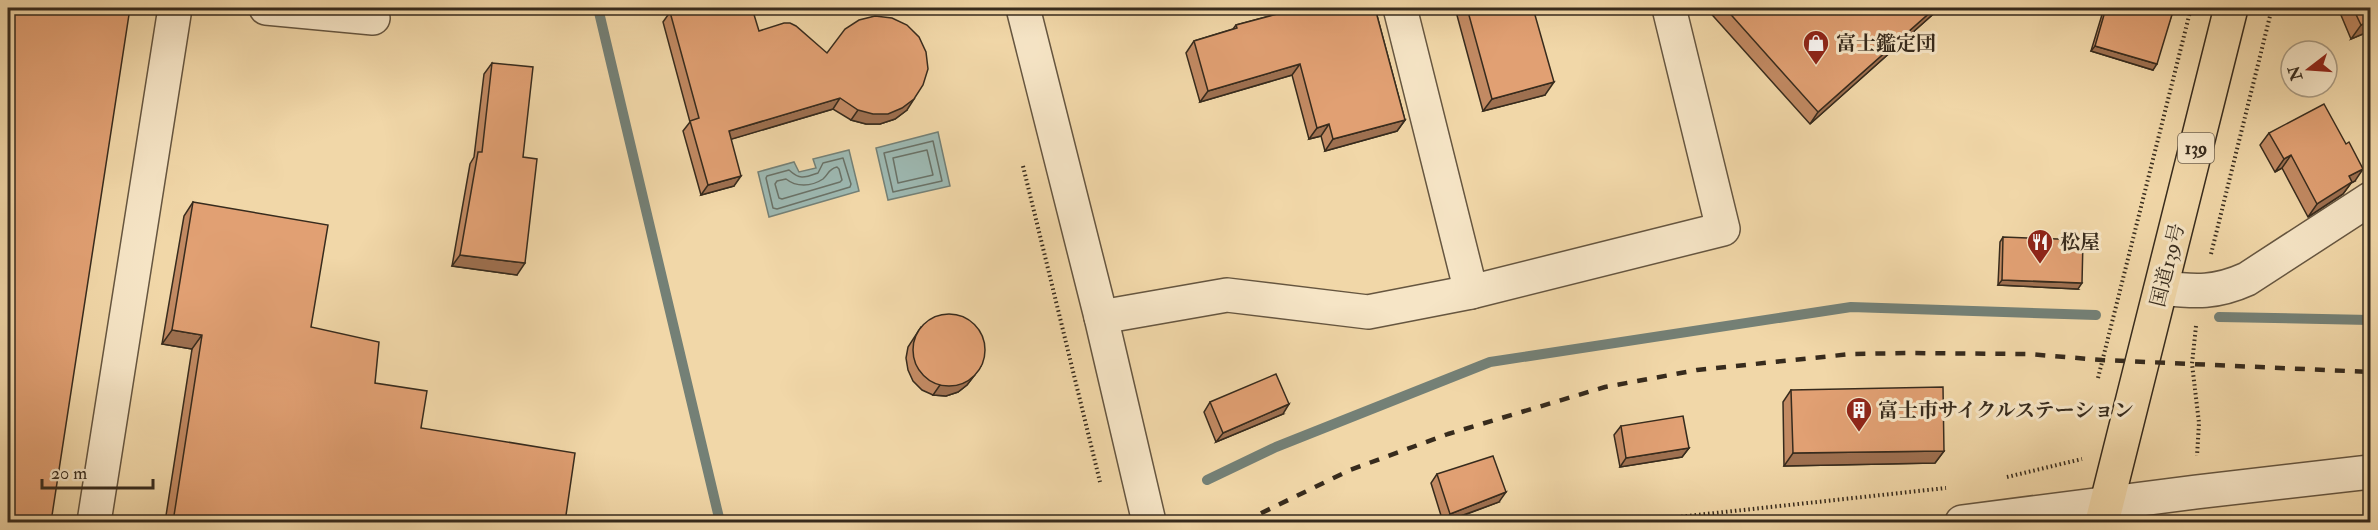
<svg xmlns="http://www.w3.org/2000/svg" width="2378" height="530" viewBox="0 0 2378 530" font-family="'IM FELL Double Pica','Noto Serif JP',serif">
  <style>
    .water { fill: #9db8b1; stroke: #748076; stroke-width: 1.5 }
    .lines { fill: none; stroke-linecap: round; stroke-linejoin: round }
    .shore { stroke: #6a7267; stroke-width: 1.5 }
    .stream { stroke: #748076; stroke-width: 10 }
    .minor-casing { stroke: #665640; stroke-width: 36 }
    .highway-casing { stroke: #372b1d; stroke-width: 36 }
    .path { stroke: #372b1d; stroke-width: 4; stroke-dasharray: 1.5 3; stroke-linecap: butt }
    .minor { stroke: #f6e5c6; stroke-width: 33 }
    .highway { stroke: #f1d7a8; stroke-width: 33 }
    .rail { stroke: #372b1d; stroke-width: 4.5; stroke-dasharray: 10 10; stroke-linecap: butt }
    .wall { fill: #c28a63; stroke: #372b1d; stroke-width: 1.5 }
    .shaded-wall { fill: #9e7050; stroke: #372b1d; stroke-width: 1.5 }
    .building { fill: #e1a073; stroke: #372b1d; stroke-width: 1.5 }
    .labels { text-anchor: middle; stroke-width: 6; stroke-linejoin: round; paint-order: stroke }
    .shield { fill: #f6e5c6; stroke: #706350; stroke-width: 1.5 }
    .shield-label { font-size: 18px; font-weight: bold; fill: #372b1d }
    .poi-label { font-size: 20px; font-weight: bold; fill: #372b1d; stroke: #f6e5c6; text-anchor: start }
    .street-label { font-size: 20px; fill: #372b1d; stroke: #f6e5c6 }
  </style>
  <rect width="100%" height="100%" fill="#f1d7a8"/>
  <filter id="stains"><feTurbulence type="fractalNoise" baseFrequency=".00333" numOctaves="4"/><feColorMatrix values="0 0 0 0 .2 0 0 0 0 .09 0 0 0 0 .02 0 0 0 .5 -.17"/></filter>
  <radialGradient id="worn" r=".72"><stop offset=".6" stop-color="#630" stop-opacity="0"/><stop offset="1" stop-color="#630" stop-opacity=".3"/></radialGradient>
  <!-- water -->
  <g class="water">
    <polygon points="938,132 950,186 888,200 876,148"/>
    <polygon points="849,150 859,191 769,217 758,172 794,162 799,172 816,168 813,159"/>
  </g>
  <g class="lines">
    <!-- shore -->
    <g class="shore">
      <polygon points="933,141 942,181 893,192 884,153"/>
      <polygon points="927,150 933,175 898,183 893,158"/>
      <path d="M843 158 851 184 850 187 777 209 773 208 766 178 767 176 789 170C800 180 804 178 818 173L823 163Z"/>
      <path d="M837 167 839 169 842 180 840 182 782 199 779 198 775 184 777 181 786 179C796 187 811 187 823 179 829 174 828 169 837 167Z"/>
    </g>
    <!-- stream -->
    <g class="stream">
      <polyline points="598,8 720,522"/>
      <polyline points="2219,317 2370,320"/>
      <polyline points="1207,480 1276,447 1490,362 1851,307 2096,315"/>
    </g>
    <!-- minor casing -->
    <g class="minor-casing">
      <g id="minor">
        <polyline points="266,8 373,18"/>
        <polyline points="1023,8 1101,317 1149,522"/>
        <polyline points="1400,8 1471,292"/>
        <path d="M2162 288C2196 292 2216 293 2247 279L2370 199"/>
        <polyline points="1101,317 1227,295 1368,312 1471,292 1723,229 1669,8"/>
        <polyline points="94,522 175,8"/>
        <polyline points="1962,522 2196,492 2370,472"/>
      </g>
    </g>
    <!-- highway casing -->
    <g class="highway-casing">
      <polyline id="highway" points="2102,522 2231,8"/>
    </g>
    <!-- path -->
    <g class="path">
      <polyline points="1023,166 1100,482"/>
      <polyline points="2211,254 2272,8"/>
      <polyline points="2196,326 2192,364 2199,423 2197,456"/>
      <polyline points="2098,378 2191,8"/>
      <polyline points="2007,477 2082,459"/>
      <polyline points="1632,522 1946,488"/>
    </g>
    <!-- minor -->
    <use href="#minor" class="minor"/>
    <!-- highway -->
    <use href="#highway" class="highway"/>
    <!-- rail -->
    <polyline class="rail" points="1243,522 1350,470 1448,434 1605,387 1697,370 1851,354 1910,353 2028,354 2102,360 2370,372"/>
  </g>
  <!-- wall -->
  <g class="wall">
    <polygon points="1268,8 1375,8 1405,120 1397,131 1325,151 1321,136 1309,139 1292,75 1200,102 1186,53 1194,41 1233,29 1236,25 1270,16"/>
    <polygon points="1455,8 1533,8 1545,95 1483,111"/>
    <polygon points="1706,8 1940,8 1810,124"/>
    <polygon points="2104,8 2174,8 2153,70 2091,51"/>
    <polygon points="2338,8 2370,8 2370,31 2351,39"/>
    <polygon points="670,12 759,31 827,53 907,110 895,119 880,124 866,124 851,120 833,109 731,139 734,186 701,195 683,131 690,122 663,22"/>
    <polygon points="492,63 523,157 517,275 452,266 470,164 474,157 484,74"/>
    <polygon points="2269,133 2355,181 2351,183 2343,194 2308,217 2282,168 2275,172 2260,145"/>
    <polygon points="193,202 311,327 375,383 421,428 565,522 165,522 192,349 162,344 184,216"/>
    <polygon points="2003,237 2078,289 1998,285 2000,242"/>
    <polygon points="921,327 981,366 967,385 958,392 946,396 933,395 922,390 913,381 908,370 906,358 908,347"/>
    <polygon points="1791,390 1944,451 1935,463 1784,466 1783,402"/>
    <polygon points="1210,402 1283,414 1216,442 1204,412"/>
    <polygon points="1621,426 1689,448 1682,457 1620,467 1614,435"/>
    <polygon points="1437,474 1499,502 1446,522 1443,522 1431,483"/>
  </g>
  <!-- shaded-wall -->
  <g class="shaded-wall">
    <polygon points="1935,8 1940,8 1810,124 1818,112"/>
    <polygon points="2370,21 2370,31 2351,39 2361,25"/>
    <polygon points="2095,46 2157,64 2153,70 2091,51"/>
    <polygon points="1300,64 1292,75 1200,102 1208,91"/>
    <polygon points="1554,82 1545,95 1483,111 1492,99"/>
    <polygon points="840,98 833,109 722,142 729,131"/>
    <polygon points="914,99 907,110 895,119 880,124 866,124 851,120 858,110"/>
    <polygon points="1405,120 1397,131 1325,151 1333,139"/>
    <polygon points="1329,124 1321,136 1309,139 1317,128"/>
    <polygon points="2291,155 2282,168 2275,172 2284,159"/>
    <polygon points="2363,169 2355,181 2351,183 2343,194 2308,217 2317,204 2349,176"/>
    <polygon points="741,176 734,186 701,195 708,185"/>
    <polygon points="460,255 525,263 517,275 452,266"/>
    <polygon points="2002,280 2082,283 2078,289 1998,285"/>
    <polygon points="172,330 202,335 192,349 162,344"/>
    <polygon points="974,376 967,385 958,392 946,396 933,395 940,385"/>
    <polygon points="1289,404 1283,414 1216,442 1223,433"/>
    <polygon points="1689,448 1682,457 1620,467 1626,458"/>
    <polygon points="1944,451 1935,463 1784,466 1793,453"/>
    <polygon points="1506,492 1499,502 1444,522 1450,514"/>
  </g>
  <!-- building -->
  <g class="building">
    <polygon points="8,8 130,8 51,522 8,522"/>
    <polygon points="687,8 752,8 759,31 784,23 790,23 796,26 827,53 845,29 859,20 875,16 892,18 907,25 919,37 926,52 928,69 923,85 914,99 902,108 888,114 873,114 858,110 840,98 729,131 741,176 708,185 690,121 699,118 670,12"/>
    <polygon points="1280,8 1375,8 1405,120 1333,139 1329,124 1317,128 1300,64 1208,91 1194,41 1237,28 1236,25 1281,13"/>
    <polygon points="1467,8 1533,8 1554,82 1492,99"/>
    <polygon points="1725,8 1935,8 1818,112"/>
    <polygon points="2106,8 2174,8 2157,64 2095,46"/>
    <polygon points="2353,8 2370,8 2370,21 2361,25"/>
    <polygon points="492,63 533,67 523,157 537,159 525,263 460,255 478,152 482,152"/>
    <polygon points="2324,104 2346,144 2349,142 2363,169 2349,176 2352,182 2317,204 2291,155 2284,159 2269,133"/>
    <polygon points="193,202 328,225 311,327 379,342 375,383 427,391 421,428 575,453 565,522 173,522 202,335 172,330"/>
    <polygon points="2003,237 2083,240 2082,283 2002,280"/>
    <circle cx="949" cy="350" r="36"/>
    <polygon points="1276,374 1289,404 1223,433 1210,402"/>
    <polygon points="1943,387 1944,451 1793,453 1791,390"/>
    <polygon points="1683,416 1689,448 1626,458 1621,426"/>
    <polygon points="1493,456 1506,492 1450,514 1437,474"/>
  </g>
  <!-- icons -->
  <defs>
    <g id="shop-pin" transform="scale(1.35)"><path d="M0 17L-7.5 6A9.5 9.5 0 1 1 7.5 6Z" fill="#8f2418" stroke="#f6e5c6"/><path d="M-5-2.5h2.3a2.7 3.5 0 0 1 5.4 0H5L5.5 6h-11ZM-1.5-2.5h3a1.5 2.3 0 0 0-3 0Z" fill="#fff"/></g>
    <g id="restaurant-pin" transform="scale(1.35)"><path d="M0 17L-7.5 6A9.5 9.5 0 1 1 7.5 6Z" fill="#8f2418" stroke="#f6e5c6"/><path d="M-5-6h1v4h1v-4h1v4h1v-4h1v5L-1.5 .5V6h-2V.5L-5-1ZM5-6V6H3V1.5H1.5Q1.5-4 5-6Z" fill="#fff"/></g>
    <g id="building-pin" transform="scale(1.35)"><path d="M0 17L-7.5 6A9.5 9.5 0 1 1 7.5 6Z" fill="#8f2418" stroke="#f6e5c6"/><path d="M-4-6H4V6H1V3H-1V6H-4ZM-2.5-4.3h1.7v1.8h-1.7ZM.8-4.3h1.7v1.8H.8ZM-2.5-1h1.7V.8h-1.7ZM.8-1h1.7V.8H.8Z" fill="#fff"/></g>
  </defs>
  <g fill-rule="evenodd">
    <use href="#shop-pin" x="1816" y="43"/>
    <use href="#restaurant-pin" x="2040" y="242"/>
    <use href="#building-pin" x="1859" y="410"/>
  </g>
  <g class="labels">
    <!-- shield labels -->
    <rect class="shield" x="2178" y="133" width="36" height="30" rx="4.5"/>
    <g class="shield-label">
      <text x="2196" y="154">139</text>
    </g>
    <!-- poi labels -->
    <g class="poi-label">
      <text x="1836" y="50">富士鑑定団</text>
      <text x="2060" y="249">松屋</text>
      <text x="1878" y="417">富士市サイクルステーション</text>
    </g>
    <!-- street labels -->
    <g class="street-label">
      <text transform="translate(2167 265) rotate(-76)" y="7">国道139号</text>
    </g>
  </g>
  <!-- margin -->
  <rect width="2378" height="530" fill="none" stroke="#f1d7a8" stroke-width="30"/>
  <rect x="9" y="9" width="2360" height="512" fill="none" stroke="#372b1d" stroke-width="3"/>
  <rect x="15" y="15" width="2348" height="500" fill="none" stroke="#372b1d" stroke-width="1.5"/>
  <!-- north arrow -->
  <g transform="translate(2309 69) rotate(253)"><circle r="28" fill="#f6e5c6" stroke="#aa9b82" stroke-width="1.5"/>
  <path d="M0-4.5L10 22L0 15L-10 22Z" fill="#8f2418"/>
  <text y="-9" font-size="16" font-weight="bold" text-anchor="middle" fill="#372b1d">N</text>
  </g>
  <!-- scale -->
  <path d="M42 479v9h111v-9" fill="none" stroke="#372b1d" stroke-width="3"/>
  <text x="51" y="479" font-size="18" fill="#372b1d" stroke="#f6e5c6" stroke-width="4.5" paint-order="stroke">20 m</text>
  <rect width="100%" height="100%" filter="url(#stains)"/>
  <rect width="100%" height="100%" fill="url(#worn)"/>
</svg>
